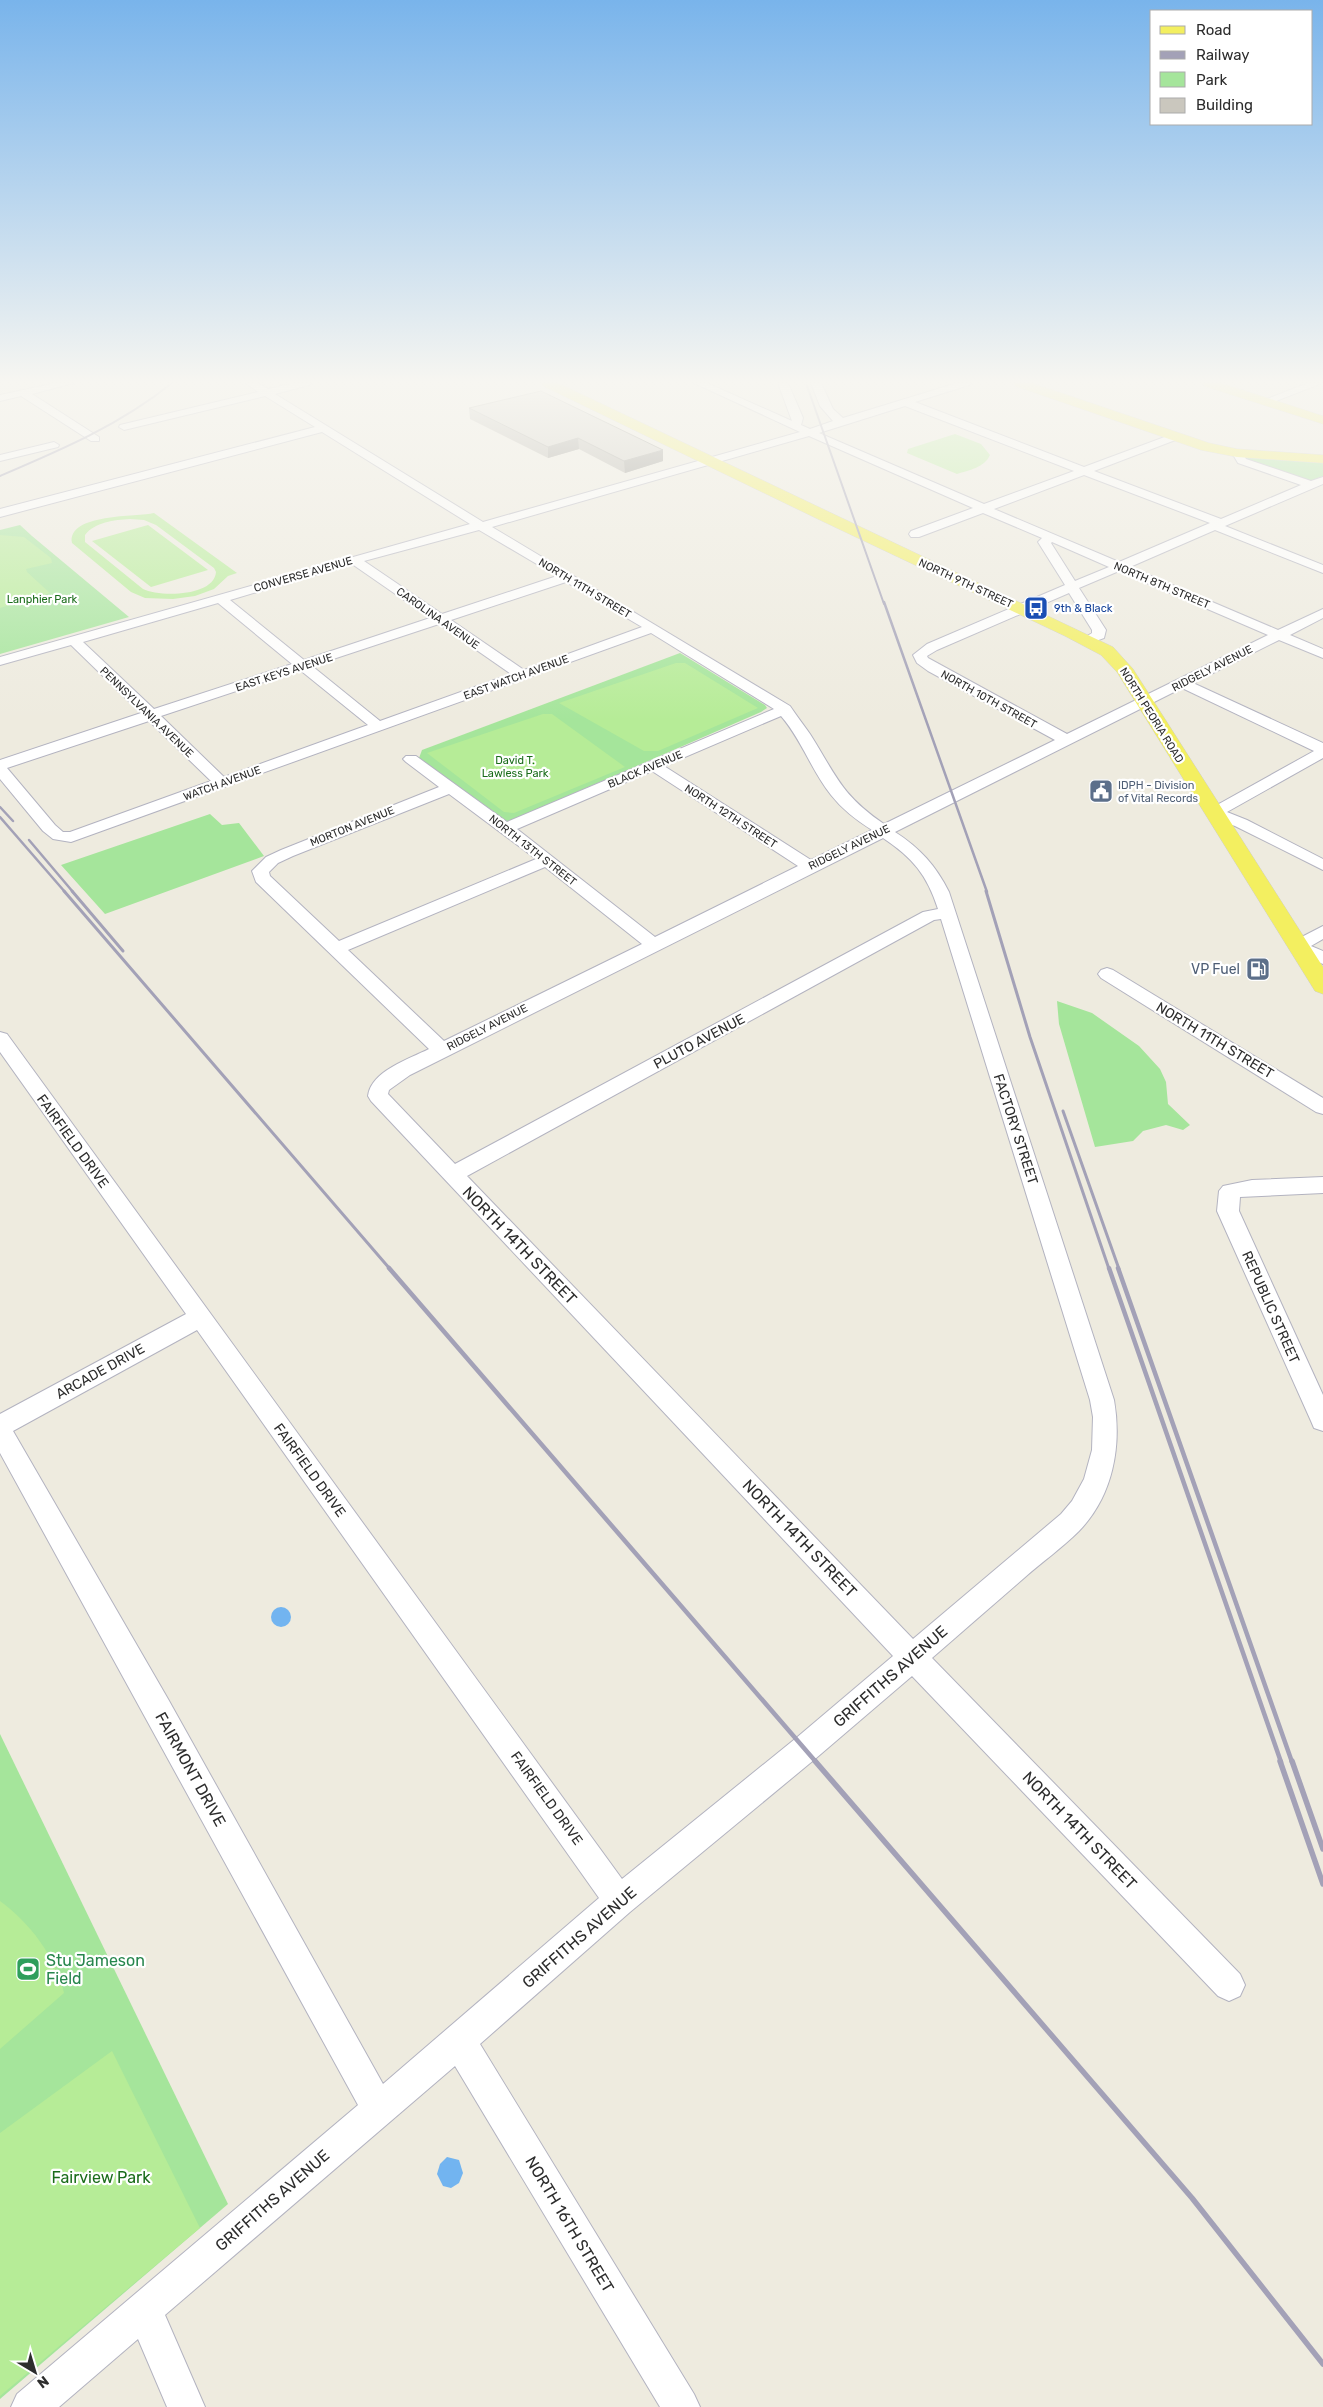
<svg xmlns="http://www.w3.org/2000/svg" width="1323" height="2407" viewBox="0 0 1323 2407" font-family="Rubik,sans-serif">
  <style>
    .green { fill: #a5e59b }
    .pitch { fill: #b6ec97; fill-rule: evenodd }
    .water { fill: #72b4f0 }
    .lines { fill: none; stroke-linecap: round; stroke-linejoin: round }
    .minor-casing { stroke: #b3b3c0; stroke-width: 2 }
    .major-casing { stroke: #cdcdcd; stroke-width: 1 }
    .minor { fill: #fff; fill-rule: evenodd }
    .major { fill: #f3ef60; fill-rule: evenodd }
    .rail-far4 { stroke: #a3a1b7; stroke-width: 2 }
    .rail-far3 { stroke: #a3a1b7; stroke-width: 2.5 }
    .rail-far2 { stroke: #a3a1b7; stroke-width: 3 }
    .rail-far1 { stroke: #a3a1b7; stroke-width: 4.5 }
    .rail { stroke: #a3a1b7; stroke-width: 5.5 }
    .wall { fill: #aeaba3 }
    .shaded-wall { fill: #8d8b85 }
    .building { fill: #cac7be; stroke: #8d8b85 }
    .labels { text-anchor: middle; stroke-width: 4.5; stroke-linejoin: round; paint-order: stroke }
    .far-street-label { font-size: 11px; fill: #2d2d2d; stroke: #fff }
    .far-park-label { font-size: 11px; fill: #1a6c1a; stroke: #fff }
    .far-transit-label { font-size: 11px; fill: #164399; stroke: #fff; text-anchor: start }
    .far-service-label { font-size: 11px; fill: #4e5e75; stroke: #fff; text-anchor: start }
    .service-label { font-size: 14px; fill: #4e5e75; stroke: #fff; text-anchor: end }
    .street-label { font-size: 14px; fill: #2d2d2d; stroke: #fff }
    .near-street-label { font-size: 16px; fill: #2d2d2d; stroke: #fff }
    .near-leisure-label { font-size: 16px; fill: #27864d; stroke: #fff; text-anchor: start }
    .near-park-label { font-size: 16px; fill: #1a6c1a; stroke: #fff }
  </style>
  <rect width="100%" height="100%" fill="#eeebdf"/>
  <!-- green -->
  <g class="green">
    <polygon points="1247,457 1323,462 1323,476 1310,481 1246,459"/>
    <polygon points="20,525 32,536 129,617 0,654 0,530"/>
    <polygon points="680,653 765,705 767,708 761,712 508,822 419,758 422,750"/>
    <polygon points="210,814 222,825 239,823 264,856 105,914 61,865"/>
    <polygon points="1057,1001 1092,1013 1139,1046 1160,1069 1166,1082 1168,1104 1190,1125 1183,1130 1166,1125 1143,1131 1133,1141 1095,1147 1059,1024"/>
    <polygon points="0,1734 228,2204 0,2399"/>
  </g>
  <!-- pitch -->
  <g class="pitch">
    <path d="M955 434 981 444 990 455C984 468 969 470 957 474L907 453 908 449Z"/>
    <path d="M154 513 237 573 228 576 214 589 195 596 173 599 145 598 131 592 72 543C67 513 138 517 154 513ZM130 519 144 520 156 525 214 568 216 572C214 597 159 597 143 589L85 542V535C95 522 114 520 130 519Z"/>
    <polygon points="148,525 208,570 151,587 92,541"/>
    <polygon points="0,535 24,537 51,558 52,563 26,569 27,572 50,593 0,608"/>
    <polygon points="676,663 685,663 758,708 658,751 644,751 559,703"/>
    <polygon points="543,714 552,714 625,767 514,813 504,812 427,753"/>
    <path d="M0 1901C30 1923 55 1956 64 1993L0 2049Z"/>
    <polygon points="112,2051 200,2228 0,2396 0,2133"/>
  </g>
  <!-- water -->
  <g class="water">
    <circle cx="281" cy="1617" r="10"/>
    <polygon points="447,2157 459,2160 463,2173 459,2183 451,2188 443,2186 437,2174 440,2164"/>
  </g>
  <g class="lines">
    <!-- minor casing -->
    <g class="minor-casing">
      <g id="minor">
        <polygon points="56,383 73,383 32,394 99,437 99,441 91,441 21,396 0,401 0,395"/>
        <path d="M246 383H257L268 389 295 383H311L309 385 275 394 483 522 800 432 694 383H707L792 421 778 383H788L803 418 801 425 810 429 833 421 820 406 811 383H821L833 409 843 418 957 383H971L969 385 915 402 1084 467 1170 435H1178V439L1094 471 1221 519 1301 485 1238 463 1232 453 1233 451H1241L1246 459 1311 481 1323 477V484L1225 526 1323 565V573L1215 530 1130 567 1278 630 1323 609V618L1290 635 1323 649V658L1279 640 1193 683 1323 743V758L1227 812 1247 820 1323 859V870L1235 826 1208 816 1206 813 1208 810 1314 751 1182 688 895 832C920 848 936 866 949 892L1114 1400C1122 1446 1113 1496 1079 1531 1062 1548 1042 1562 1024 1578 993 1605 963 1631 932 1658L1240 1974 1245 1985 1240 1996 1229 2001 1218 1996 912 1676 815 1759 630 1912 480 2044 694 2394 700 2407H660L455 2066 165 2315 205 2407H167L138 2339 59 2407H11L17 2394 358 2105 0 1453V1414L186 1314 0 1052V1032L7 1034 622 1879 795 1739 893 1656 371 1101 368 1096C371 1071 409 1059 429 1049L256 882 252 871 266 857 281 850 439 787 406 762 403 759 406 756H416L507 822 774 709 651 633 71 842 53 839 43 831 0 779V760L141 713 71 645 0 665V657L470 524 322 432 0 517V509L315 427 265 396 124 430 119 427 120 425 258 392ZM905 406 1074 471 984 504 819 433ZM809 436 973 508 911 531 909 534 911 537H919L983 513 1042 538 1038 542 1065 585 927 644 913 655 917 663 928 671 1055 740 884 824C841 795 836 775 810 734 803 724 796 715 790 706L492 527ZM1084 475 1210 523 1119 562 994 509ZM479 530 557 576 442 614 364 561ZM1052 542 1109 567 1075 581 1051 543ZM352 564 430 618 304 660 230 600ZM1119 571 1268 635 1067 734 928 658 927 656 937 650 1069 593 1092 630V633L1081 640 1088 644 1104 638 1106 630 1079 588ZM566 582 642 627 524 670 451 620ZM218 603 292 664 154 709 83 642ZM439 624 511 674 380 721 312 666ZM300 670 368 725 224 777 161 716ZM781 716C802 740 811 770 831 795 842 809 856 820 872 830L811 860 664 766ZM149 721 211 781 70 832H63L55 825 7 768ZM652 771 798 866 655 937 517 829ZM449 794 536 859 339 941 270 876 269 872 278 863 293 856ZM883 838C913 858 927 875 938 909L923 912 455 1164 388 1094 389 1090 410 1075ZM545 867 642 944 444 1041 348 950ZM941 919 1090 1400 1093 1417 1092 1450 1084 1479 1072 1501 1061 1514 913 1639 467 1176 934 920ZM197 1330 599 1898 383 2084 168 1699 13 1431Z"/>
        <polygon points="1308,383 1322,383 1271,403 1263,403 1262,401"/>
        <polygon points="54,442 59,445 58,447 0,461 0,455"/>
        <polygon points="1323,926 1323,939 1311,946 1323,951 1323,964 1292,950 1289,946 1292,942"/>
        <polygon points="1107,968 1113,970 1323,1098 1323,1114 1316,1112 1101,978 1098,974 1101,970"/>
        <polygon points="1323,1177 1323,1193 1240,1197 1239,1211 1323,1395 1323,1431 1314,1428 1311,1421 1217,1211 1219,1191 1223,1186 1252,1180"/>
      </g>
    </g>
    <!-- major casing -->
    <g class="major-casing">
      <g id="major">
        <polygon points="542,383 558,383 1113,647 1133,669 1323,967 1323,994 1315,991 1117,672 1101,655 1065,636 822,521 543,386"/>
        <polygon points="1014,383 1032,383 1209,443 1237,449 1323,455 1323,463 1237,457 1201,450 1015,386"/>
        <polygon points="1203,383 1221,383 1323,416 1323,424 1204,386"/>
      </g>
    </g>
    <!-- minor -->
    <use href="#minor" class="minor"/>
    <!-- major -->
    <use href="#major" class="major"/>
    <!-- rail-far4 -->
    <g class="rail-far4">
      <polyline points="806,383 884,604"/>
      <path d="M0 476C61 450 120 425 172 383"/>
    </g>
    <!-- rail-far3 -->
    <g class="rail-far3">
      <polyline points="884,602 987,892"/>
      <polyline points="0,807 13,821"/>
      <polyline points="0,817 65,892"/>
      <polyline points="29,840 73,892"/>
    </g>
    <!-- rail-far2 -->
    <g class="rail-far2">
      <polyline points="64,891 390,1269"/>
      <polyline points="72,891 123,951"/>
      <polyline points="986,891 1030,1037 1109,1269"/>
      <polyline points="1063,1111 1119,1269"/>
    </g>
    <!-- rail-far1 -->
    <g class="rail-far1">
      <polyline points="389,1268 816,1762"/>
      <polyline points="1109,1268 1281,1762"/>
      <polyline points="1118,1268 1292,1762"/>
    </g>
    <!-- rail -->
    <g class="rail">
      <polyline points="815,1761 1192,2198 1323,2364"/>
      <polyline points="1280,1761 1323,1884"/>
      <polyline points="1292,1761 1323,1849"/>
    </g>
  </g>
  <!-- wall -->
  <polygon class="wall" points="469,408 663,461 625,473 579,449 548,458 470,419"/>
  <!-- shaded-wall -->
  <g class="shaded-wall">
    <polygon points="578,438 579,449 548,458 548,447"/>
    <polygon points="663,450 663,461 625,473 624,461"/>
  </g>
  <!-- building -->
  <polygon class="building" points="541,391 663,450 624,461 578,438 548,447 469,408"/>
  <!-- sky -->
  <linearGradient id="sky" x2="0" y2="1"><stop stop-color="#79b4eb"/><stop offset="0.53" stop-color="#f7f6f1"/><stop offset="1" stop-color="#f7f6f1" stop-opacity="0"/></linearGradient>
  <rect width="1323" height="720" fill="url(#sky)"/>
  <!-- icons -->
  <defs>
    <g id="bus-square" transform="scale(1.25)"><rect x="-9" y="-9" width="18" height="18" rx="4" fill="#1a4fb4" stroke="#fff"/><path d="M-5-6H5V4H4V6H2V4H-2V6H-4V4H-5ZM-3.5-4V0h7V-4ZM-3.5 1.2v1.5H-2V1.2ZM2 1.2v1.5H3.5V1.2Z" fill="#fff"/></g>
    <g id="civic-square" transform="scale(1.25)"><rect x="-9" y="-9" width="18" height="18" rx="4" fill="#5c6f8a" stroke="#fff"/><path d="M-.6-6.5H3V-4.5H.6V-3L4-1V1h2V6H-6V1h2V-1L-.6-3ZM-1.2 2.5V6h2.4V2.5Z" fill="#fff"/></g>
    <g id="fuel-square" transform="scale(1.25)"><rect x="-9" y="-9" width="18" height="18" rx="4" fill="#5c6f8a" stroke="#fff"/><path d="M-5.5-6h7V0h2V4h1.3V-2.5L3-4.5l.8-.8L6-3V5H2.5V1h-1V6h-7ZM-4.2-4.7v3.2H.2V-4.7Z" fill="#fff"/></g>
    <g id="stadium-square" transform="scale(1.25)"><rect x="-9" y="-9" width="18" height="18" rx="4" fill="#2e9e5b" stroke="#fff"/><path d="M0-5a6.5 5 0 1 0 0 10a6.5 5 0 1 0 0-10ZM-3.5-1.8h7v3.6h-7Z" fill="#fff"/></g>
  </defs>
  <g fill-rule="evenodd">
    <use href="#bus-square" x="1036" y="608"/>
    <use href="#civic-square" x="1101" y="791"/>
    <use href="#fuel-square" x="1258" y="969"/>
    <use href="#stadium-square" x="28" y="1969"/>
  </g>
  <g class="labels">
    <!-- far-street labels -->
    <g class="far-street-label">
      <text transform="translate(303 574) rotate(-16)" y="4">CONVERSE AVENUE</text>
      <text transform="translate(966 583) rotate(25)" y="4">NORTH 9TH STREET</text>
      <text transform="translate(1162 585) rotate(23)" y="4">NORTH 8TH STREET</text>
      <text transform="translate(585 588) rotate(31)" y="4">NORTH 11TH STREET</text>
      <text transform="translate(438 618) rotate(35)" y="4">CAROLINA AVENUE</text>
      <text transform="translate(1212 668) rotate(-27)" y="4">RIDGELY AVENUE</text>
      <text transform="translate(284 672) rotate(-18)" y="4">EAST KEYS AVENUE</text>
      <text transform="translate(516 677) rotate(-20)" y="4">EAST WATCH AVENUE</text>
      <text transform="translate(989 699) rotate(29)" y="4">NORTH 10TH STREET</text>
      <text transform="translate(147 712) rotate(44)" y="4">PENNSYLVANIA AVENUE</text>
      <text transform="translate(1152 715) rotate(58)" y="4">NORTH PEORIA ROAD</text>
      <text transform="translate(645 769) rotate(-23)" y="4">BLACK AVENUE</text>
      <text transform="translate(222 783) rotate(-20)" y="4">WATCH AVENUE</text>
      <text transform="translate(731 816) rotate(33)" y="4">NORTH 12TH STREET</text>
      <text transform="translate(352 826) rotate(-22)" y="4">MORTON AVENUE</text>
      <text transform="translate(849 847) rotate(-26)" y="4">RIDGELY AVENUE</text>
      <text transform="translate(533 850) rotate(38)" y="4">NORTH 13TH STREET</text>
      <text transform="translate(487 1027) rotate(-27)" y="4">RIDGELY AVENUE</text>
    </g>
    <!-- far-park labels -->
    <g class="far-park-label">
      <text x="42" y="603">Lanphier Park</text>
      <text x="515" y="764">David T.<tspan x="515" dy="13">Lawless Park</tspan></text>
    </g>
    <!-- far-transit labels -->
    <g class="far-transit-label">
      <text x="1054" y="612">9th &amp; Black</text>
    </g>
    <!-- far-service labels -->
    <g class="far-service-label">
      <text x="1118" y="789">IDPH - Division<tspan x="1118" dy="13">of Vital Records</tspan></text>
    </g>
    <!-- service labels -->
    <g class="service-label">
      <text x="1240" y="974">VP Fuel</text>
    </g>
    <!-- street labels -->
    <g class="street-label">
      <text transform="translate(1215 1040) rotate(31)" y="5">NORTH 11TH STREET</text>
      <text transform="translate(699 1041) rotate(-28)" y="5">PLUTO AVENUE</text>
      <text transform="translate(1016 1129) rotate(72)" y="5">FACTORY STREET</text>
      <text transform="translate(73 1141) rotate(54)" y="5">FAIRFIELD DRIVE</text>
      <text transform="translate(1271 1307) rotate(66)" y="5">REPUBLIC STREET</text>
      <text transform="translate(100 1371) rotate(-29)" y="5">ARCADE DRIVE</text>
      <text transform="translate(310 1470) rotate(54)" y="5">FAIRFIELD DRIVE</text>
      <text transform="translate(547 1798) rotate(54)" y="5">FAIRFIELD DRIVE</text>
    </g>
    <!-- near-street labels -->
    <g class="near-street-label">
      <text transform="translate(520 1245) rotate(46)" y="6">NORTH 14TH STREET</text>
      <text transform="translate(800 1538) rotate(46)" y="6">NORTH 14TH STREET</text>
      <text transform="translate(890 1676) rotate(-41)" y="6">GRIFFITHS AVENUE</text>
      <text transform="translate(191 1769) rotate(61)" y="6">FAIRMONT DRIVE</text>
      <text transform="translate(1080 1830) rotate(46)" y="6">NORTH 14TH STREET</text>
      <text transform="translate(579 1937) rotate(-41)" y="6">GRIFFITHS AVENUE</text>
      <text transform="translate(272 2200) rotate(-41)" y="6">GRIFFITHS AVENUE</text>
      <text transform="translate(570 2224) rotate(59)" y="6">NORTH 16TH STREET</text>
    </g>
    <!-- near-leisure labels -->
    <g class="near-leisure-label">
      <text x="46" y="1966">Stu Jameson<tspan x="46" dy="18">Field</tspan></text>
    </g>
    <!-- near-park labels -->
    <g class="near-park-label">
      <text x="101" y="2183">Fairview Park</text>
    </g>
  </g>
  <!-- legend -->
  <rect x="1150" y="10" width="162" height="115" fill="#ffffff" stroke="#ababab"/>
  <rect x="1160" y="26" width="25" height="8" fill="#f3ef60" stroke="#ababab"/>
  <text x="1196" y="35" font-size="15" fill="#2d2d2d">Road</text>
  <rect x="1160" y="51" width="25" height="8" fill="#a3a1b7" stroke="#ababab"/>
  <text x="1196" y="60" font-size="15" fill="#2d2d2d">Railway</text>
  <rect x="1160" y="72" width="25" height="15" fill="#a5e59b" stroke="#ababab"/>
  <text x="1196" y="85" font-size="15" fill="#2d2d2d">Park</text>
  <rect x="1160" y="98" width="25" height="15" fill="#cac7be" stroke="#ababab"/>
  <text x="1196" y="110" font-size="15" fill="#2d2d2d">Building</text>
  <!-- north arrow -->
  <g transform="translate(35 2372) rotate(142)" stroke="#ffffff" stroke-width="4" paint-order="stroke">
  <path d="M0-4L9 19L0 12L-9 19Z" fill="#2d2d2d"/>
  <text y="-8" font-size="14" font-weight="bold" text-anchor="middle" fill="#2d2d2d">N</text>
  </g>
</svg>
